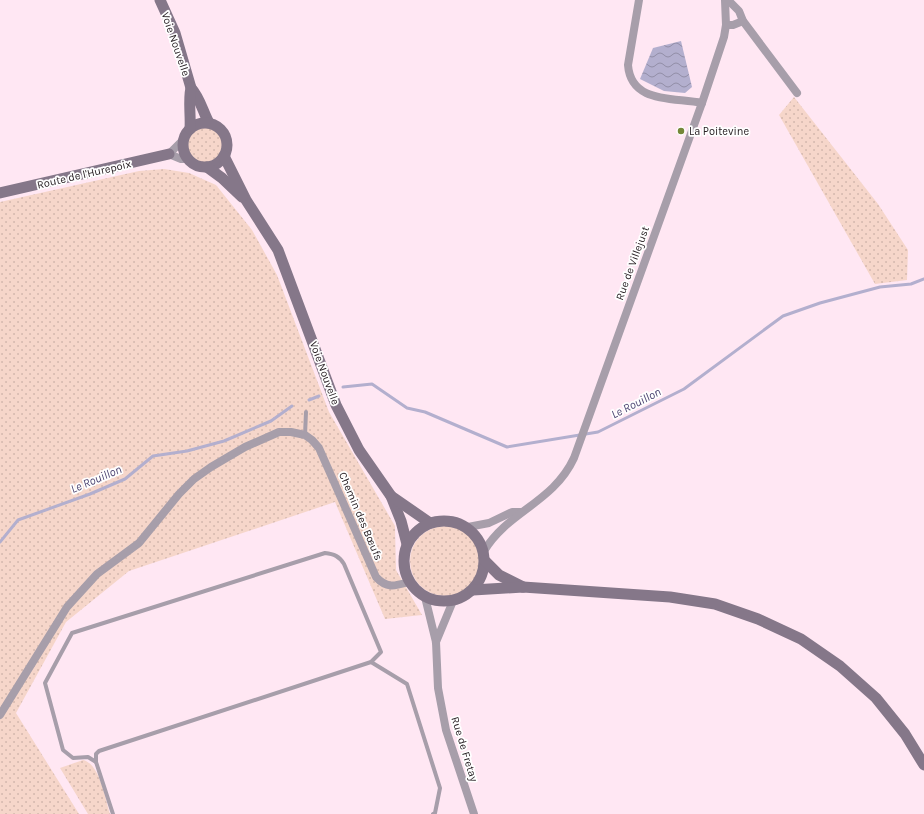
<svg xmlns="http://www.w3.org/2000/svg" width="924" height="814" viewBox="0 0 924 814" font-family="Karla,sans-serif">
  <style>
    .grass { fill: url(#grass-dots) }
    .water { fill: url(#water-waves) }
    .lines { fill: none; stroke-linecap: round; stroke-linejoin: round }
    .stream { stroke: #b3afce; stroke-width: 3 }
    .lane { stroke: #a79eaa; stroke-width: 4 }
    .street { stroke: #a79eaa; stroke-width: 8 }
    .secondary { stroke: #857789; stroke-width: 11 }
    .poi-dot { fill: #748738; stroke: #fff; stroke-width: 1.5 }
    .labels { text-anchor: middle; stroke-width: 3.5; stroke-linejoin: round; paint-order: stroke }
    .street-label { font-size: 11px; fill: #282024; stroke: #fff }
    .poi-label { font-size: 11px; fill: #282024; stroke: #fff; text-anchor: start }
    .water-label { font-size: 12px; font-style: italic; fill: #4e4673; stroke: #fff }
  </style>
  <defs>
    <pattern id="grass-dots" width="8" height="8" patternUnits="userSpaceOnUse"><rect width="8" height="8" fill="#f6d6ca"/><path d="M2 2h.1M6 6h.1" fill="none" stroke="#d3b7ad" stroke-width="1.8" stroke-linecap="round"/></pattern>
    <pattern id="water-waves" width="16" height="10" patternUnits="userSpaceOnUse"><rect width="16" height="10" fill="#b3afce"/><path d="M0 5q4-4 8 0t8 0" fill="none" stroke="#928ea7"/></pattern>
  </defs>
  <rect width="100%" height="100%" fill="#ffe7f3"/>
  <!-- grass -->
  <g class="grass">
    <polygon points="794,97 878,204 908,250 907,280 875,284 779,115"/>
    <circle cx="206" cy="145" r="18"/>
    <polygon points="164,169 189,173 216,185 252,230 277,275 329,412 395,526 396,570 422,615 385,619 335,502 129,571 66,622 16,713 79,814 0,814 0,202 139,171"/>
    <circle cx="445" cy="561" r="35"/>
    <path d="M83 760C100 764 105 798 110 814H88L60 768Z"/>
  </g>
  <!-- water -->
  <polygon class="water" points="681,41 692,87 685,93 664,91 640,79 653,48"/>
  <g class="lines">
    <!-- stream -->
    <g class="stream">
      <polyline points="343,387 372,384 407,408 425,412 507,447 598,432 684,389 783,316 820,303 880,287 911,284 924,279"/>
      <polyline points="309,400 319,396"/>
      <polyline points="0,542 18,520 90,494 125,479 153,456 187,451 224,441 271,421 292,406"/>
    </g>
    <!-- lane -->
    <g class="lane">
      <polyline points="305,435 306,412"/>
      <path d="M325 553C334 554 339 556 344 564L381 652 371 662 99 751 96 754V762L88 757 73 758 63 750 45 683 72 633Z"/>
      <polyline points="371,662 407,684 440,788 435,813 433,814"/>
      <polyline points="96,762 113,814"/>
    </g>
    <!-- street -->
    <g class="street">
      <path d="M639 0 628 65C631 104 674 97 702 103"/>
      <polyline points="728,0 739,11 743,21 797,93"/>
      <polyline points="726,25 733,25 743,21"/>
      <polyline points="184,139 169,154 181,159 188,159"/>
      <polyline points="468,527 489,523 512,512 521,512"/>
      <path d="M484 551C508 511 553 503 574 458L702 103 724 37 726 25 725 0"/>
      <polyline points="425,597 436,642 438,688 446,730 474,814"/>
      <polyline points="436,642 453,601"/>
      <path d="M0 715 67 607 97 574 139 543 179 494 194 479 211 467 245 447 279 432H291L305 435 312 440 319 448 376 577C387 589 395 586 409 582"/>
    </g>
    <!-- secondary -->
    <g class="secondary">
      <path d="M160 0 175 33 191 88C200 98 203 112 209 123"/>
      <circle cx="205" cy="145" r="22"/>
      <path d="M190 129C191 115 188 101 191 88"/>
      <polyline points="224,156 246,200 278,250 336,405 359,450 391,496 401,521 407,544"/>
      <polyline points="207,167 222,178 242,197"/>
      <polyline points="0,193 169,154"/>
      <polyline points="391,496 430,523"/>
      <circle cx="444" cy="561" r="40"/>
      <polyline points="485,561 499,575 523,587"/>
      <polyline points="473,590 523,587 670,597 715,604 758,619 801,639 840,666 876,698 905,734 924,765"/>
    </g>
  </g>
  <!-- markers -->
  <circle class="poi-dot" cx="681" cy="131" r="4"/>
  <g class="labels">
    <!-- street labels -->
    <g class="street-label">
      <text transform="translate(176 44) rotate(71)" y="4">Voie Nouvelle</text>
      <text transform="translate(84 174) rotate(-13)" y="4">Route de l'Hurepoix</text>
      <text transform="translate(632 263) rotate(-70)" y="4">Rue de Villejust</text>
      <text transform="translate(325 373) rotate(70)" y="4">Voie Nouvelle</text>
      <text transform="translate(361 516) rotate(67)" y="4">Chemin des Bœufs</text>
      <text transform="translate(465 749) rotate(73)" y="4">Rue de Fretay</text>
    </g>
    <!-- poi labels -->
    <g class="poi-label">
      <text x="689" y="135">La Poitevine</text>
    </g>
    <!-- water labels -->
    <g class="water-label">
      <text transform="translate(636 403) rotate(-27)" y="4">Le Rouillon</text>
      <text transform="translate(96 479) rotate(-23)" y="4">Le Rouillon</text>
    </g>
  </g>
</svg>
